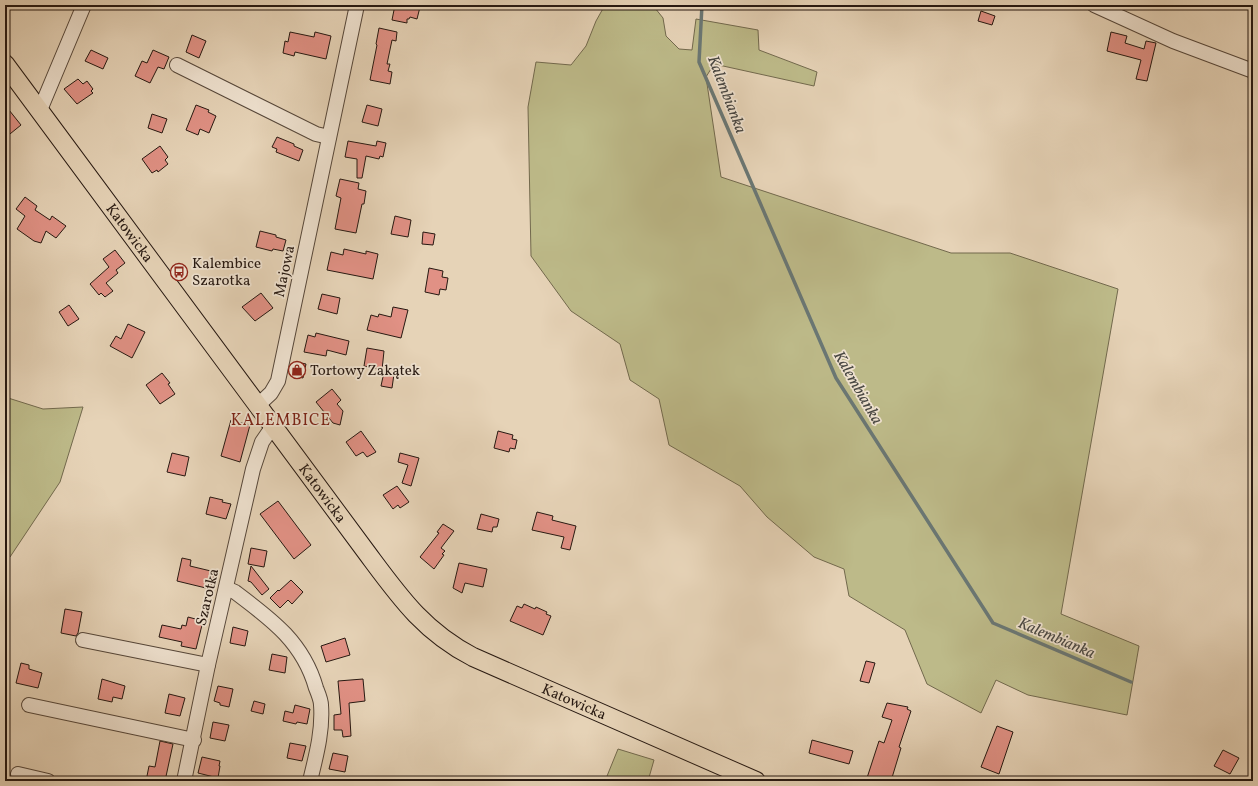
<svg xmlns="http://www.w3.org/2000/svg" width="1258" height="786" viewBox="0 0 1258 786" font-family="Vollkorn,serif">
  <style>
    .green { fill: #bdba89; stroke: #72694d }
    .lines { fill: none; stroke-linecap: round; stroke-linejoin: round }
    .stream { stroke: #6a7774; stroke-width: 3.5 }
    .building { fill: #e19185; stroke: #261811 }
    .minor-casing { stroke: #56473a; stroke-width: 16 }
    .major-casing { stroke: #261811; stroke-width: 20 }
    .minor { stroke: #efe2d0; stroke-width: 14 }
    .major { stroke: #e6d3b7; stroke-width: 18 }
    .labels { text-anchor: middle; stroke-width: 3.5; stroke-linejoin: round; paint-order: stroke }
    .street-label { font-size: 15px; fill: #261811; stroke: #efe2d0 }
    .poi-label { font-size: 15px; fill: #261811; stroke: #efe2d0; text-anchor: start }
    .water-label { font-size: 16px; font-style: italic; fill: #484743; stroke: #efe2d0 }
    .neighbourhood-label { font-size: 16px; letter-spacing: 1px; fill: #7a1f14; stroke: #efe2d0 }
  </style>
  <rect width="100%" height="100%" fill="#e6d3b7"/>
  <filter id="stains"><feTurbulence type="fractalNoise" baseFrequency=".005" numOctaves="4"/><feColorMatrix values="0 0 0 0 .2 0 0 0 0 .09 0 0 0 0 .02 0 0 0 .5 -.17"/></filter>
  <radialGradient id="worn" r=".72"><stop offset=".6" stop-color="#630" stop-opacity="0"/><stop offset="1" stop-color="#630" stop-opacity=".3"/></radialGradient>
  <!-- green -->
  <g class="green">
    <polygon points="605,5 656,5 655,8 663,18 666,36 679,49 692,50 696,19 758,30 759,50 817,72 814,86 714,64 706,77 721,177 951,253 1010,253 1118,289 1061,614 1139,646 1127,715 1028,695 996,680 981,713 927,684 905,630 849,596 844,569 814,557 767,517 740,486 669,445 659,399 630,380 620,344 571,311 531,256 528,107 536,62 571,65 586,46 596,21"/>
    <polygon points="5,397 43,409 83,407 60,482 10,557 5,556"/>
    <polygon points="618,749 654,760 648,781 605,781"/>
  </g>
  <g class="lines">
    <!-- stream -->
    <polyline class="stream" points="702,5 699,62 836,378 993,623 1131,682"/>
  </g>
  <!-- building -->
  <g class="building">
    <polygon points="395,5 412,5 420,7 417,19 410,17 409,19 407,19 407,23 392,20"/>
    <polygon points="981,11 995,16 992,25 978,21"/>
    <polygon points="379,28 397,32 396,41 392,40 387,64 390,64 388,71 392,72 390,84 370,80 377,45 376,44"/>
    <polygon points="290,32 314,37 315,32 331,36 326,59 295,52 294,56 283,53 285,41 288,42"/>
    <polygon points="1111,32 1127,36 1125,43 1144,49 1146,41 1156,43 1147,81 1136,79 1141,60 1107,51"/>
    <polygon points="192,35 206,41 199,58 186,52"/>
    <polygon points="91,50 108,58 103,69 85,61"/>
    <polygon points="153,50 169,57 164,69 158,67 150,83 135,76 142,61 147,63"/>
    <polygon points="78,79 83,84 87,81 93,89 91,91 93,93 77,104 64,89"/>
    <polygon points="5,105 21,125 5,138"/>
    <polygon points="196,105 209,110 208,112 216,116 209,133 200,129 198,135 186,130"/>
    <polygon points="367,105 382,109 378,126 362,122"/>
    <polygon points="152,114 167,119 162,133 148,128"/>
    <polygon points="277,137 294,144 294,146 303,150 299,161 276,152 277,149 272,147"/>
    <polygon points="348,141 376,146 377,141 386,143 383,157 380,156 379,159 366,156 362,178 357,178 357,159 345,157"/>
    <polygon points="160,146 168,157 165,160 168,164 158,172 157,170 152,173 142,159"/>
    <polygon points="340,179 359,183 358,189 366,191 364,204 362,204 356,233 335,229 341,198 336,196"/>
    <polygon points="25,197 37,206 35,210 50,220 52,216 66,226 56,238 46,231 41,243 34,241 17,229 25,216 16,209"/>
    <polygon points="395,216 411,220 408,237 391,234"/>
    <polygon points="260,231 276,235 276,237 286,240 283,251 273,249 272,251 256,247"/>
    <polygon points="423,232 435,234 433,245 422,244"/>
    <polygon points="344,249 366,254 366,251 378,254 373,279 327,270 331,252 343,255"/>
    <polygon points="115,250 125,263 116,270 118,273 106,283 113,291 105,297 101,293 99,295 90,284 109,267 103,259"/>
    <polygon points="429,268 443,271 442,277 448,278 446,290 440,289 439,295 425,292"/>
    <polygon points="261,293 273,308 255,321 242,307"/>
    <polygon points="322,294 340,298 337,314 318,309"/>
    <polygon points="69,305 79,319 68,326 59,312"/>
    <polygon points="393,307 408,310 401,338 367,330 371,315 378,317 379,314 391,317"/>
    <polygon points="128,324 145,332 132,358 110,346 116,336 121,339"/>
    <polygon points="316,333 349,341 346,355 327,350 326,356 304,352 308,335 315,337"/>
    <polygon points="367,348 384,351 382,370 364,366"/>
    <polygon points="297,362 306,364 303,378 294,376"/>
    <polygon points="384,372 394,374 392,388 381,386"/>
    <polygon points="162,373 170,383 168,384 175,394 160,404 146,385"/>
    <polygon points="332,389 341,400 337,404 343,411 340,425 333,423 316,402"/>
    <polygon points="231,420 250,425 240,462 221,456"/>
    <polygon points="361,431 376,452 367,457 363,452 356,456 346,442"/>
    <polygon points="498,431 513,435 512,439 517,440 515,449 510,448 509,452 494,448"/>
    <polygon points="172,453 189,457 185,476 167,472"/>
    <polygon points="400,453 419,458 411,486 402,483 408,465 398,462"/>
    <polygon points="397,486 409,502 400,508 398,505 393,509 383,495"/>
    <polygon points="210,497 223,500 222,502 231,504 226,519 206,514"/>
    <polygon points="278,501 311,545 294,559 260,514"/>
    <polygon points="537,512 553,516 552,520 576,526 570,550 561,548 564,537 532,530"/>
    <polygon points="481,514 499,519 497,527 493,527 492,532 477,529"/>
    <polygon points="443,524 454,531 441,548 445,551 442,554 444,555 434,569 420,557 439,533 437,532"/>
    <polygon points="251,548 267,551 264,567 248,564"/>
    <polygon points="182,558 191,560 190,566 215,572 210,589 177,581"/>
    <polygon points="459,563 487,569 483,587 465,583 462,593 453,588"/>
    <polygon points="251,566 269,589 262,595 251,582 248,581"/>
    <polygon points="291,580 303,592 292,604 288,600 280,608 270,598 278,590 279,591"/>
    <polygon points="524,604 535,609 536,607 547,612 546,614 551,616 543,635 510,621 517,606 522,608"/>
    <polygon points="65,609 82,612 78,633 76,636 61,633"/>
    <polygon points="188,617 203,621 196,649 181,646 182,642 159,637 162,625 181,629 182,625 186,626"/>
    <polygon points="233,627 248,631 245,646 230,643"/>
    <polygon points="345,638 350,655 326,662 321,646"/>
    <polygon points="272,654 287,657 285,673 269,670"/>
    <polygon points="866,661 875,663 869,683 860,681"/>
    <polygon points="21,663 29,665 29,669 42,673 38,688 16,683"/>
    <polygon points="102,679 125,686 122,699 113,697 112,702 98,699"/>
    <polygon points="363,679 365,701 349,703 351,736 343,737 342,730 334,730 334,715 341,714 338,681"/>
    <polygon points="218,686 233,689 229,707 220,705 220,703 214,701"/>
    <polygon points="169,694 185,698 180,716 165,713"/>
    <polygon points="254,701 265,704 263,714 251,711"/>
    <polygon points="887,703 908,707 907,709 911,711 899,747 901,748 891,781 879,778 878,781 866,781 879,741 884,743 892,720 882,717"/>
    <polygon points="295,705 310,709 307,724 297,722 296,724 283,721 285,711 293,713"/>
    <polygon points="213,722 229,725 225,741 210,738"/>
    <polygon points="997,726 1013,732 999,774 981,767"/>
    <polygon points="812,740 853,751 849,764 809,753"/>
    <polygon points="160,741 173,744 165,781 146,781 149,766 155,767"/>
    <polygon points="290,743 306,746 302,761 287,758"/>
    <polygon points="1223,750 1239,758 1230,774 1214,766"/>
    <polygon points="333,753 348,756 345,772 329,769"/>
    <polygon points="202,757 220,761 219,766 220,766 218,778 198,773"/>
  </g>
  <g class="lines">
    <!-- minor casing -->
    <g class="minor-casing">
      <g id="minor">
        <polyline points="1094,5 1173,41 1253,71"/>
        <polyline points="177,65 316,134 329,137"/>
        <polyline points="40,110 84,5"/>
        <polyline points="258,405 271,393 278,381 357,5"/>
        <path d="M226 588 235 592C271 619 303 642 316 688 318 693 321 700 321 705 323 731 316 756 310 781"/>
        <polyline points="83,640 208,665"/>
        <polyline points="29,705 194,740"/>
        <polyline points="18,774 48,781"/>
        <polyline points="184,781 208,665 253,469 262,442 273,426"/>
      </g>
    </g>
    <!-- major casing -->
    <g class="major-casing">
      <g id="major">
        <path id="s1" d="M5 64 367 553C399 596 423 631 473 657L756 781"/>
      </g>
    </g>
    <!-- minor -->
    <use href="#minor" class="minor"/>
    <!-- major -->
    <use href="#major" class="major"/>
  </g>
  <!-- icons -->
  <defs>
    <g id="bus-ring" transform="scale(0.9)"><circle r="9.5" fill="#efe2d0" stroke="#8f2418" stroke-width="1.5"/><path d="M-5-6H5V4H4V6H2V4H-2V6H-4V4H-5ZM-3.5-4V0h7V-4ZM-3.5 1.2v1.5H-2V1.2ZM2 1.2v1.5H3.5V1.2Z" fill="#8f2418"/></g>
    <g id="shop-ring" transform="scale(0.9)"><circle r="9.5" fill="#efe2d0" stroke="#8f2418" stroke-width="1.5"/><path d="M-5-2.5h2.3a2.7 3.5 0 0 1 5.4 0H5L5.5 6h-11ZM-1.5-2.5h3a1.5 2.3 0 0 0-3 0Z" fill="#8f2418"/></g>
  </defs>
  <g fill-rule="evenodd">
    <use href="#bus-ring" x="179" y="272"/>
    <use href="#shop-ring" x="297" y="370"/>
  </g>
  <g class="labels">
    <!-- street labels -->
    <g class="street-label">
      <text dy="5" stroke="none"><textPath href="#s1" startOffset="210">Katowicka</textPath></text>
      <text transform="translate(284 271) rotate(-78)" y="5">Majowa</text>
      <text dy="5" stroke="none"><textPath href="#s1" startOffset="534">Katowicka</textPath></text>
      <text transform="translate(207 597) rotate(-77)" y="5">Szarotka</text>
      <text dy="5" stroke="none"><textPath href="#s1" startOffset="869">Katowicka</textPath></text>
    </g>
    <!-- poi labels -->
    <g class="poi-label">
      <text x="192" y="268">Kalembice<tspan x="192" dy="17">Szarotka</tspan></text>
      <text x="310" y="375">Tortowy Zakątek</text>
    </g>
    <!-- water labels -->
    <g class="water-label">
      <text transform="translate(728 94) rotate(69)" y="6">Kalembianka</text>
      <text transform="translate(859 387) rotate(60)" y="6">Kalembianka</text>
      <text transform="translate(1057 637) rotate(23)" y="6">Kalembianka</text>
    </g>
    <!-- neighbourhood labels -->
    <g class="neighbourhood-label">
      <text x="281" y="425">KALEMBICE</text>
    </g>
  </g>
  <!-- margin -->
  <rect width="1258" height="786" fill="none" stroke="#e6d3b7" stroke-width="20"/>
  <rect x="6" y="6" width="1246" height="774" fill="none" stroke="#261811" stroke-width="2"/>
  <rect x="10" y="10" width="1238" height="766" fill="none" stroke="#261811"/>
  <rect width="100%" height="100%" filter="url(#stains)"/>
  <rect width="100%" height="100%" fill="url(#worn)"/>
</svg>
